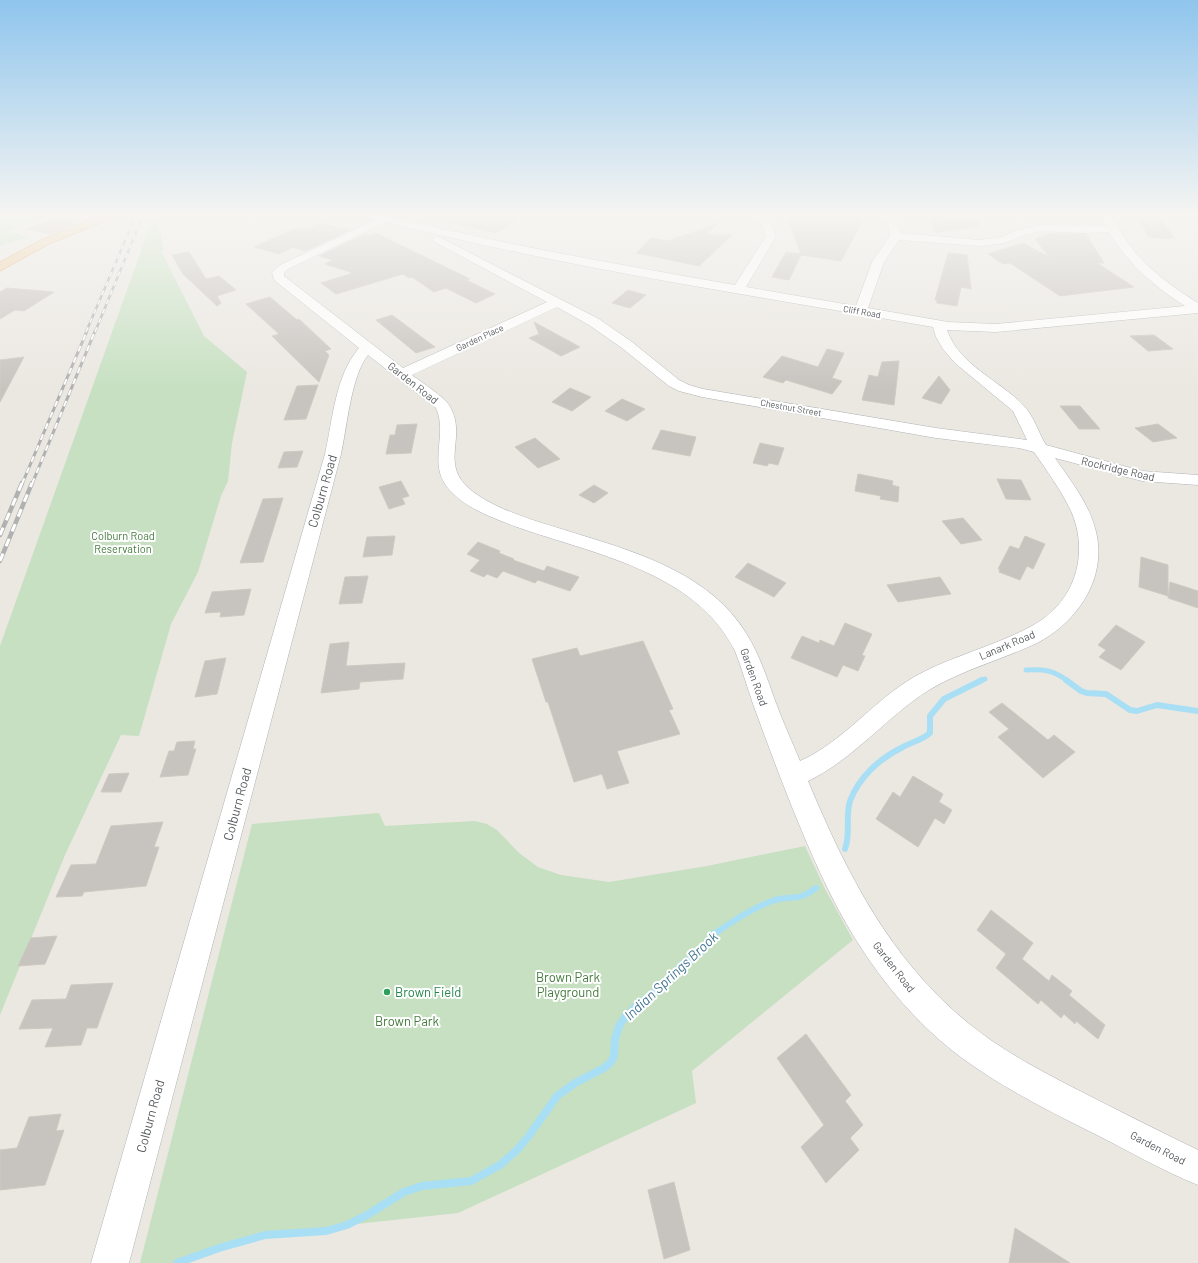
<svg xmlns="http://www.w3.org/2000/svg" width="1198" height="1263" viewBox="0 0 1198 1263" font-family="Barlow,sans-serif">
  <style>
    .green { fill: #c6e0c1 }
    .lines { fill: none; stroke-linecap: round; stroke-linejoin: round }
    .stream-far2 { stroke: #a9dff4; stroke-width: 5 }
    .stream-far1 { stroke: #a9dff4; stroke-width: 6 }
    .stream { stroke: #a9dff4; stroke-width: 8 }
    .building { fill: #c7c3bf; stroke: #cfc9c1 }
    .minor-casing { stroke: #afb3b6; stroke-width: 1 }
    .highway-casing { stroke: #d27c1b; stroke-width: 1 }
    .minor { fill: #fff; fill-rule: evenodd }
    .highway { fill: #efca95; fill-rule: evenodd }
    .rail-far2-casing { stroke: #b0b1b1; stroke-width: 2.5 }
    .rail-far1-casing { stroke: #b0b1b1; stroke-width: 3 }
    .rail-casing { stroke: #b0b1b1; stroke-width: 4.5 }
    .rail-far2 { stroke: #fff; stroke-width: 1.5; stroke-dasharray: 5; stroke-linecap: butt }
    .rail-far1 { stroke: #fff; stroke-width: 2; stroke-dasharray: 6; stroke-linecap: butt }
    .rail { stroke: #fff; stroke-width: 3; stroke-dasharray: 8; stroke-linecap: butt }
    .leisure-dot { fill: #2e9e5b; stroke: #fff; stroke-width: 1.5 }
    .labels { text-anchor: middle; stroke-width: 4; stroke-linejoin: round; paint-order: stroke }
    .far-street-label { font-size: 9px; fill: #5a5e61; stroke: #fff }
    .street-label { font-size: 11px; fill: #5a5e61; stroke: #fff }
    .park-label { font-size: 11px; fill: #457c3e; stroke: #fff }
    .near-street-label { font-size: 13px; fill: #5a5e61; stroke: #fff }
    .near-park-label { font-size: 13px; fill: #457c3e; stroke: #fff }
    .near-leisure-label { font-size: 13px; fill: #27864d; stroke: #fff; text-anchor: start }
    .near-water-label { font-size: 14px; font-style: italic; fill: #437793; stroke: #fff }
  </style>
  <rect width="100%" height="100%" fill="#ebe8e2"/>
  <!-- green -->
  <g class="green">
    <polygon points="0,214 45,216 8,232 28,237 0,246"/>
    <polygon points="152,220 157,220 164,250 161,251 204,336 247,372 232,443 228,481 221,496 198,572 171,624 139,736 121,735 65,855 0,1015 0,646"/>
    <polygon points="379,813 385,826 475,821 487,824 497,830 519,853 538,867 561,875 609,882 707,866 805,846 824,887 853,940 692,1071 696,1103 458,1213 347,1225 326,1231 265,1235 219,1248 177,1263 140,1263 252,824"/>
  </g>
  <g class="lines">
    <!-- stream-far2 -->
    <g class="stream-far2">
      <path d="M1026 670C1044 669 1053 670 1068 681"/>
      <polyline points="980,681 985,679"/>
    </g>
    <!-- stream-far1 -->
    <g class="stream-far1">
      <polyline points="1066,680 1081,691 1087,693 1106,694 1130,710 1137,711 1157,705 1198,711"/>
      <path d="M845 849C851 833 845 817 850 801 859 777 880 758 903 747 912 742 922 740 930 733V716L944 699 982 680"/>
      <path d="M713 935C731 922 753 907 775 900 794 895 797 902 816 888"/>
    </g>
    <!-- stream -->
    <polyline class="stream" points="177,1263 219,1248 265,1235 326,1231 347,1225 367,1215 404,1192 422,1186 471,1181 500,1165 517,1150 528,1137 557,1096 575,1083 604,1068 611,1062 614,1056 615,1039 619,1026 625,1017 635,1007 666,984 681,966 702,950 714,934"/>
  </g>
  <!-- building -->
  <g class="building">
    <polygon points="438,213 527,213 496,233 437,219"/>
    <polygon points="786,213 825,213 864,218 841,261 801,255 789,280 772,277 786,252 801,254"/>
    <polygon points="1136,214 1160,217 1174,238 1169,237 1170,239 1149,237"/>
    <polygon points="930,217 978,220 978,226 936,233"/>
    <polygon points="54,218 77,223 50,234 27,229"/>
    <polygon points="321,223 351,230 305,251 293,247 279,254 254,247 298,227 307,229"/>
    <polygon points="719,223 707,234 732,235 699,266 636,253 651,238 668,241"/>
    <polygon points="376,233 470,279 466,280 495,294 476,303 446,288 434,292 412,277 409,278 403,274 336,294 321,283 353,273 325,264 333,260 319,256 365,234 371,235"/>
    <polygon points="1052,233 1086,234 1104,263 1097,263 1134,287 1060,296 1010,263 1003,264 988,254 1023,243 1049,257 1035,239"/>
    <polygon points="189,252 206,279 219,276 236,290 217,296 221,303 217,306 183,274 172,255"/>
    <polygon points="948,253 967,255 971,289 961,287 957,306 937,303 937,300 935,300"/>
    <polygon points="7,288 54,292 24,311 15,310 0,319 0,292"/>
    <polygon points="628,290 646,295 630,308 612,303"/>
    <polygon points="270,297 297,320 299,319 331,349 325,351 329,355 319,382 272,336 279,334 246,304"/>
    <polygon points="392,315 435,347 416,353 376,320"/>
    <polygon points="534,322 580,347 561,356 529,338 539,334"/>
    <polygon points="1154,335 1173,349 1148,351 1130,336"/>
    <polygon points="827,349 844,353 832,378 842,381 832,394 786,380 783,383 763,377 782,356 818,367"/>
    <polygon points="24,357 0,402 0,360"/>
    <polygon points="899,361 894,405 862,400 869,375 878,377 882,362"/>
    <polygon points="939,376 950,390 941,404 922,398"/>
    <polygon points="318,385 306,419 284,420 297,386"/>
    <polygon points="570,388 591,397 572,411 552,402"/>
    <polygon points="622,399 645,409 627,421 605,411"/>
    <polygon points="1060,406 1080,406 1100,429 1079,429"/>
    <polygon points="417,424 411,453 386,454 390,435 395,435 397,425"/>
    <polygon points="1158,424 1177,438 1153,442 1135,428"/>
    <polygon points="661,430 696,437 690,456 652,449"/>
    <polygon points="535,438 560,459 538,468 515,447"/>
    <polygon points="760,443 784,448 778,465 769,463 767,466 753,463"/>
    <polygon points="303,451 297,467 278,468 284,452"/>
    <polygon points="858,474 893,481 892,485 899,487 898,502 880,499 881,496 855,491"/>
    <polygon points="997,479 1021,480 1031,500 1006,499"/>
    <polygon points="401,481 409,496 402,498 405,504 389,509 379,487"/>
    <polygon points="594,485 608,493 594,503 579,495"/>
    <polygon points="283,498 263,562 240,563 263,499"/>
    <polygon points="963,518 982,540 961,544 942,521"/>
    <polygon points="395,536 392,555 363,557 367,537"/>
    <polygon points="1025,536 1045,544 1033,569 1027,566 1020,580 999,572 1000,569 998,569 1010,546 1019,549"/>
    <polygon points="478,542 500,551 499,553 514,559 513,560 544,571 547,566 579,577 570,591 538,580 535,583 503,571 497,578 487,574 484,577 470,571 480,560 467,554"/>
    <polygon points="1141,557 1168,565 1168,596 1139,587"/>
    <polygon points="748,563 786,583 774,597 735,577"/>
    <polygon points="368,576 362,603 339,604 345,577"/>
    <polygon points="940,577 951,594 898,602 887,585"/>
    <polygon points="1170,582 1198,591 1198,608 1168,598"/>
    <polygon points="251,589 244,615 220,617 221,612 205,613 212,592"/>
    <polygon points="845,623 872,634 862,655 865,656 858,671 843,665 837,677 791,658 802,636 819,643 820,640 834,646"/>
    <polygon points="1116,625 1145,642 1121,670 1099,657 1106,650 1098,645"/>
    <polygon points="643,641 673,709 669,710 680,734 617,751 629,783 607,789 602,774 574,782 548,702 546,702 532,659 577,648 580,656"/>
    <polygon points="349,642 346,666 405,663 403,679 360,682 359,689 321,693 330,644"/>
    <polygon points="226,658 217,694 195,697 205,661"/>
    <polygon points="1002,703 1048,740 1054,735 1075,752 1043,778 998,737 1009,729 989,712"/>
    <polygon points="195,741 193,749 196,749 188,775 160,777 169,751 174,751 177,742"/>
    <polygon points="129,773 121,792 101,792 109,774"/>
    <polygon points="913,776 943,794 939,802 952,810 944,824 935,818 918,847 876,819 893,792 900,797"/>
    <polygon points="163,822 154,847 159,847 146,886 84,892 82,896 56,897 71,865 96,864 111,826"/>
    <polygon points="991,910 1033,943 1022,959 1049,981 1052,975 1072,991 1069,995 1105,1025 1098,1039 1076,1021 1075,1024 1064,1014 1061,1018 1041,1000 1038,1004 996,968 1006,954 977,930"/>
    <polygon points="57,936 45,964 18,966 31,938"/>
    <polygon points="113,983 97,1028 87,1028 81,1045 45,1047 53,1028 19,1029 32,1000 66,999 71,985"/>
    <polygon points="806,1034 851,1095 845,1101 863,1125 850,1138 859,1150 826,1183 801,1147 824,1125 777,1058"/>
    <polygon points="61,1114 56,1131 64,1130 45,1185 0,1190 0,1150 17,1148 29,1117"/>
    <polygon points="674,1182 690,1250 664,1259 648,1190"/>
    <polygon points="1015,1228 1070,1263 1009,1263"/>
  </g>
  <g class="lines">
    <!-- minor casing -->
    <g class="minor-casing">
      <path id="minor" d="M366 213H376C495 243 615 264 735 285L766 236 761 223 751 213H763L771 223 776 236 746 287 856 306 872 262 890 236 888 224 879 213H890L898 224 901 233 980 240 1002 237 1018 230 1042 225 1106 226 1101 213H1111C1130 256 1160 279 1198 303V313L996 332 947 330C959 365 999 380 1023 405 1034 416 1038 432 1046 445L1142 471 1198 475V485L1142 481 1055 458C1070 480 1088 502 1095 528 1109 576 1078 622 1037 643 1001 660 962 670 929 690 886 717 854 759 808 781 847 874 889 958 968 1023 1001 1050 1039 1070 1076 1089 1117 1110 1157 1130 1198 1150V1185C1163 1171 1129 1151 1095 1134 1049 1111 1003 1088 962 1058 903 1014 859 953 827 887 799 829 775 764 753 704 747 686 742 669 735 651 695 571 593 554 517 527 493 518 464 508 447 487 428 462 448 434 436 408L368 355C351 376 347 427 341 454L129 1263H91L325 454C333 419 335 376 359 348L274 280 272 272 280 265 375 220 366 217 365 215ZM386 222C567 268 751 295 933 327L936 337 943 349 955 363 1013 411 1027 440 936 428 703 389 689 385 679 380 632 342 599 319 437 236 432 239 433 241 547 302 403 368 284 276V273L288 269ZM1042 231 1085 233 1109 232C1128 264 1155 287 1185 306L996 324 948 322 868 308 884 262 899 240 980 246 1004 243 1025 235ZM557 307 589 325 622 348 669 386 679 391 702 397 936 438 1019 448 1034 452C1047 471 1061 490 1071 511 1088 549 1078 594 1043 619 1033 626 1021 632 1009 637 977 651 944 660 914 677 873 701 843 742 800 761 792 742 783 722 776 703 767 679 760 655 746 633 712 577 643 554 584 536 550 525 500 513 472 491 437 464 469 437 449 405 444 397 421 382 412 375Z"/>
    </g>
    <!-- highway casing -->
    <g class="highway-casing">
      <polygon id="highway" points="106,213 122,213 121,215 49,244 0,271 0,262 41,240"/>
    </g>
    <!-- minor -->
    <use href="#minor" class="minor"/>
    <!-- highway -->
    <use href="#highway" class="highway"/>
    <!-- rail-far2 casing -->
    <g class="rail-far2-casing">
      <g id="rail-far2">
        <polyline points="86,332 137,213"/>
        <polyline points="95,332 144,213"/>
      </g>
    </g>
    <!-- rail-far1 casing -->
    <g class="rail-far1-casing">
      <g id="rail-far1">
        <polyline points="22,484 87,331"/>
        <polyline points="32,484 95,331"/>
      </g>
    </g>
    <!-- rail casing -->
    <g class="rail-casing">
      <g id="rail">
        <polyline points="0,535 22,483"/>
        <polyline points="0,561 32,483"/>
      </g>
    </g>
    <!-- rail-far2 -->
    <use href="#rail-far2" class="rail-far2"/>
    <!-- rail-far1 -->
    <use href="#rail-far1" class="rail-far1"/>
    <!-- rail -->
    <use href="#rail" class="rail"/>
  </g>
  <!-- sky -->
  <linearGradient id="sky" x2="0" y2="1"><stop stop-color="#8fc5ed"/><stop offset="0.55" stop-color="#f6f5f2"/><stop offset="1" stop-color="#f6f5f2" stop-opacity="0"/></linearGradient>
  <rect width="1198" height="390" fill="url(#sky)"/>
  <!-- markers -->
  <circle class="leisure-dot" cx="387" cy="992" r="4"/>
  <g class="labels">
    <!-- far-street labels -->
    <g class="far-street-label">
      <text transform="translate(862 312) rotate(10)" y="3">Cliff Road</text>
      <text transform="translate(480 338) rotate(-25)" y="3">Garden Place</text>
      <text transform="translate(791 408) rotate(10)" y="3">Chestnut Street</text>
    </g>
    <!-- street labels -->
    <g class="street-label">
      <text transform="translate(413 383) rotate(38)" y="4">Garden Road</text>
      <text transform="translate(1118 469) rotate(13)" y="4">Rockridge Road</text>
      <text transform="translate(1007 645) rotate(-23)" y="4">Lanark Road</text>
      <text transform="translate(754 677) rotate(70)" y="4">Garden Road</text>
      <text transform="translate(894 967) rotate(52)" y="4">Garden Road</text>
      <text transform="translate(1158 1148) rotate(27)" y="4">Garden Road</text>
    </g>
    <!-- park labels -->
    <g class="park-label">
      <text x="123" y="540">Colburn Road<tspan x="123" dy="13">Reservation</tspan></text>
    </g>
    <!-- near-street labels -->
    <g class="near-street-label">
      <text transform="translate(322 491) rotate(-74)" y="5">Colburn Road</text>
      <text transform="translate(237 804) rotate(-75)" y="5">Colburn Road</text>
      <text transform="translate(150 1116) rotate(-75)" y="5">Colburn Road</text>
    </g>
    <!-- near-park labels -->
    <g class="near-park-label">
      <text x="568" y="982">Brown Park<tspan x="568" dy="15">Playground</tspan></text>
      <text x="407" y="1026">Brown Park</text>
    </g>
    <!-- near-leisure labels -->
    <g class="near-leisure-label">
      <text x="395" y="997">Brown Field</text>
    </g>
    <!-- near-water labels -->
    <g class="near-water-label">
      <text transform="translate(671 976) rotate(-43)" y="5">Indian Springs Brook</text>
    </g>
  </g>
</svg>
